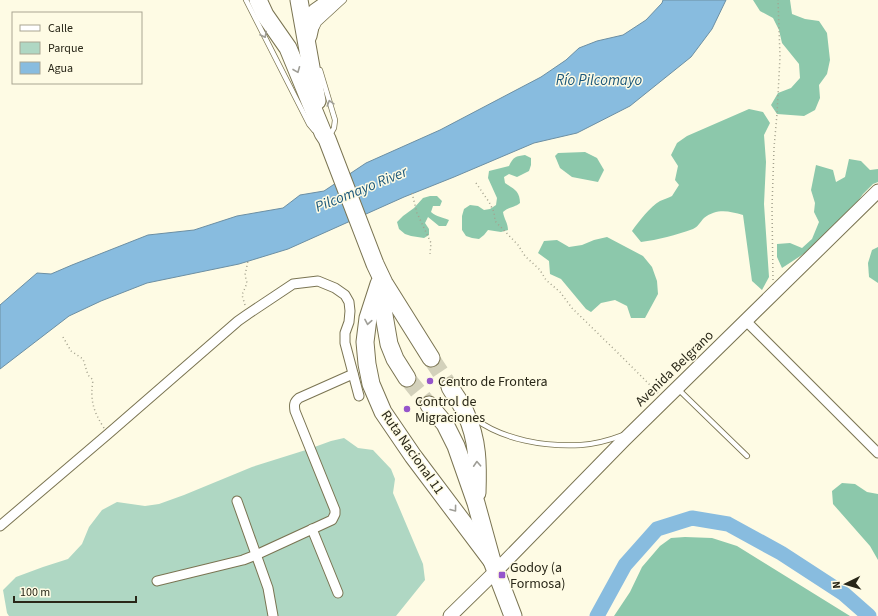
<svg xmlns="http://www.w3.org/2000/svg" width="878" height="616" viewBox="0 0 878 616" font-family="'Source Sans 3',sans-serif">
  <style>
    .green { fill: #afd7c3 }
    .forest { fill: #8cc8ab }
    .water { fill: #88bcdf; stroke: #6c8fa3 }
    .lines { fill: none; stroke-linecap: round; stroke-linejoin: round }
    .river { stroke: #88bcdf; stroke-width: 15 }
    .highway-tunnel { stroke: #d3d1bb; stroke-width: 17; stroke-dasharray: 17 8; stroke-linecap: butt }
    .lane-casing { stroke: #7a7452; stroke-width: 6 }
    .street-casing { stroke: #7a7452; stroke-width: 11 }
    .secondary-casing { stroke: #7a7452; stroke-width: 15 }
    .highway-casing { stroke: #7a7452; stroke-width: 19 }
    .path { stroke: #a3a18d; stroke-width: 1.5; stroke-dasharray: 1 3; stroke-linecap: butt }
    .lane { stroke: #fff; stroke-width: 4.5 }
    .street { stroke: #fff; stroke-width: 9 }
    .secondary { stroke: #fff; stroke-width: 13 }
    .highway { stroke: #fff; stroke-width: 17 }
    .oneway { stroke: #9f9e97 }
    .poi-dot { fill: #9555cb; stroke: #fefbe4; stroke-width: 1.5 }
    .labels { text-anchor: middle; stroke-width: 3; stroke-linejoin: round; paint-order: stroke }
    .street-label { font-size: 14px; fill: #292718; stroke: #fefbe4 }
    .poi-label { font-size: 14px; fill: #292718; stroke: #fefbe4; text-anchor: start }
    .water-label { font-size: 15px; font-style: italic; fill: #1c587b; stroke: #fefbe4 }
  </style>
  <rect width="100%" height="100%" fill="#fefbe4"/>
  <!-- green -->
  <polygon class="green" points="344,438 358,448 373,450 391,469 395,479 393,493 423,564 425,580 396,616 9,616 7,613 3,590 16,577 43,567 68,559 82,544 89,527 102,510 117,502 145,506 159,504 184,495 252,467 309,449 331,441"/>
  <!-- forest -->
  <g class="forest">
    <polygon points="753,0 790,0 792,14 805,19 819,21 827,33 830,60 827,74 819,85 820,98 815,110 804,116 777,114 771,105 778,93 791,88 800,78 799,64 782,43 779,30 773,18 760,11"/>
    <path d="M749 109 763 112 770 123 764 135 766 162 764 204 769 277 762 290 752 281 743 215C729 211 717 208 704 218 700 222 698 227 693 229 676 235 658 240 641 242L632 231C639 221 650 207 660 201 664 199 669 198 672 196L679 185 675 180 678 166 671 155 677 143 687 136Z"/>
    <polygon points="585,152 597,158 604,170 598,182 572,177 560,168 555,156 558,153"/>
    <path d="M525 155 531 158V165L529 171 517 177 509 174 504 177 505 183C514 189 520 191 520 203 514 208 510 206 503 212 504 219 508 223 508 230L501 232 488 230 484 235 479 239 472 238 466 236 462 230V216L464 209 470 205 478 206 484 210 490 209 496 205 497 198 488 178 489 171 509 166C513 157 516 156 525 155Z"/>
    <polygon points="849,159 861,161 870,170 878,169 878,182 873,184 863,194 847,216 835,225 805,253 782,268 777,257 777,244 790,243 802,248 812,239 819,222 814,212 815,203 811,190 816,165 833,170 836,182 845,177"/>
    <path d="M430 196H437L442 201 440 206H433L431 212C437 217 442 217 449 220L446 226H439L428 217 425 223 429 229V235L424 238 411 236 405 234 399 229 397 222 403 216 414 208 423 198Z"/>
    <polygon points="607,237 643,256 652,267 657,281 658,294 645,318 631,318 627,306 615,300 601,303 591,312 586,309 561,279 550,274 549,261 538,253 544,241 557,240 569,247 582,245 594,240"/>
    <polygon points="878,247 878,283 869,277 868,263 872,250"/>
    <polygon points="842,483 855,484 867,492 878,494 878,560 870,546 833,504 832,491"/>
    <polygon points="685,537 712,538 737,546 850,616 614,616 630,592 642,567 660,546 671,538"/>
  </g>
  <!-- water -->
  <polygon class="water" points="663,0 726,0 712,29 691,57 630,106 577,133 534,143 454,177 404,197 288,249 239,264 147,283 101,301 69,316 0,369 0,305 37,273 51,274 72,265 148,235 194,230 237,216 283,208 300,195 324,191 366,163 440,130 541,77 566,60 579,48 597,41 623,35 646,20 662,3"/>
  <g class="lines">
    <!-- river -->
    <polyline class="river" points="597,616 625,565 657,529 692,518 728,524 781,553 844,594 869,616"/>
    <!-- highway-tunnel -->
    <g class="highway-tunnel">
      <polyline points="431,358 450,387"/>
      <polyline points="407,378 429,405"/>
    </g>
    <!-- lane casing -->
    <g class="lane-casing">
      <g id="lane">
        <polyline points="246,0 309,124 314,130"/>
        <polyline points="317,27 319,23 344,0"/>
        <polyline points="320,70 335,120 334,128 330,135"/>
        <polyline points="678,389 747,456"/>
        <path d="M475 419C504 440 545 447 581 445 595 444 610 440 623 435"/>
      </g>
    </g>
    <!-- street casing -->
    <g class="street-casing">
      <g id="street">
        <polyline points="746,321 878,453"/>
        <polyline points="237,501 268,588 273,616"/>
        <polyline points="0,526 108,434 238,321 248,314 293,284 318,281 335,288 345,295 349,302 350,311 349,322 345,333 345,343 359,396"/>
        <polyline points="312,529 338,593"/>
        <path d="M157 581 243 560 256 555 332 520 335 514V510L295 411C294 405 294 402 299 398L353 374"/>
      </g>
    </g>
    <!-- secondary casing -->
    <g class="secondary-casing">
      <polyline id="secondary" points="450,616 496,571 624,440 878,191"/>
    </g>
    <!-- highway casing -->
    <g class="highway-casing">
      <g id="highway">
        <polyline points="258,0 265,15 288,48 323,133 327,139 375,264 384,283 431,358"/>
        <polyline points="299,0 317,101"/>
        <polyline points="308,36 312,18 316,12 333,0"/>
        <polyline points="379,284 368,318 365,342 367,364 371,384 383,412 413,456 492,561"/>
        <polyline points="379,286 389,344 395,359 407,378"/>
        <path d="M450 387C455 396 462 404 466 414 478 440 478 465 477 493"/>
        <polyline points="429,405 445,424 456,446 476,503 492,561 513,616"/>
      </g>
    </g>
    <!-- path -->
    <g class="path">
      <polyline points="476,183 489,202 494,212 495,221 518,245 525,256 540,270 546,280 560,292 572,308 619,354 658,393"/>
      <polyline points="412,193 417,213 431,243 430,254"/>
      <polyline points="773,280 772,207 774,148 777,114 780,57 778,0"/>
      <polyline points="245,305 242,295 247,283 245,275 248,261"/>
      <path d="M63 337 71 351 83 359 88 375 93 380C90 400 93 411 104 428"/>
    </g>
    <!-- lane -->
    <use href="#lane" class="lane"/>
    <!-- street -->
    <use href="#street" class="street"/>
    <!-- secondary -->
    <use href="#secondary" class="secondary"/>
    <!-- highway -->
    <use href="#highway" class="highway"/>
  </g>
  <!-- one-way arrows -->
  <defs><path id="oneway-chevron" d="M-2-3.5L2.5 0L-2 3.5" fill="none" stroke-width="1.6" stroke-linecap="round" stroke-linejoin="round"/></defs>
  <g class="oneway">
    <use href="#oneway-chevron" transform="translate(264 35) rotate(63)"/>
    <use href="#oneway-chevron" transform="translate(297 70) rotate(68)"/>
    <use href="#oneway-chevron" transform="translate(330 103) rotate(-107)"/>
    <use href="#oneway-chevron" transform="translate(368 322) rotate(100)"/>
    <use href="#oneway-chevron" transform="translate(477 464) rotate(-93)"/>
    <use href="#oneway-chevron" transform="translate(454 509) rotate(53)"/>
  </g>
  <!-- markers -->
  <g class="poi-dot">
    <circle cx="430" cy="381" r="4"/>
    <circle cx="407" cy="409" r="4"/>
    <rect x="498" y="571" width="8" height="8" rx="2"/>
  </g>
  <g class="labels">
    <!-- street labels -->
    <g class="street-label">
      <text transform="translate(674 368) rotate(-44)" y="5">Avenida Belgrano</text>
      <text transform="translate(413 452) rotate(55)" y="5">Ruta Nacional 11</text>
    </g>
    <!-- poi labels -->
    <g class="poi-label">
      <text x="438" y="386">Centro de Frontera</text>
      <text x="415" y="406">Control de<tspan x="415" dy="16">Migraciones</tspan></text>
      <text x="510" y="572">Godoy (a<tspan x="510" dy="16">Formosa)</tspan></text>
    </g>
    <!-- water labels -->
    <g class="water-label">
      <text x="599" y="85">Río Pilcomayo</text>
      <text transform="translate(361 189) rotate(-22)" y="5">Pilcomayo River</text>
    </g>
  </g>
  <!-- legend -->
  <rect x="12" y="12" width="130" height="72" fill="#fefbe4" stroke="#a9a692"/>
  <rect x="20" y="25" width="20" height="6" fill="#ffffff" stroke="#a9a692"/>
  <text x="48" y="32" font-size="12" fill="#292718">Calle</text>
  <rect x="20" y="42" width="20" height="12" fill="#afd7c3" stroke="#a9a692"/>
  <text x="48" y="52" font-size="12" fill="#292718">Parque</text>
  <rect x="20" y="62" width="20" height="12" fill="#88bcdf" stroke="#a9a692"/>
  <text x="48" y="72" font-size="12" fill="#292718">Agua</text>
  <!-- north arrow -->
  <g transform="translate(846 584) rotate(265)" stroke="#fefbe4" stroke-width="3" paint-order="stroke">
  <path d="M0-3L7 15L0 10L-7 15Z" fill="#292718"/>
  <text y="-6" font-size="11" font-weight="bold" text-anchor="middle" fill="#292718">N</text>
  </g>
  <!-- scale -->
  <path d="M14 596v6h122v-6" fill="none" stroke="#292718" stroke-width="2"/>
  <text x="20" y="596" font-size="12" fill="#292718" stroke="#fefbe4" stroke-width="3" paint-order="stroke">100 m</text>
</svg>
